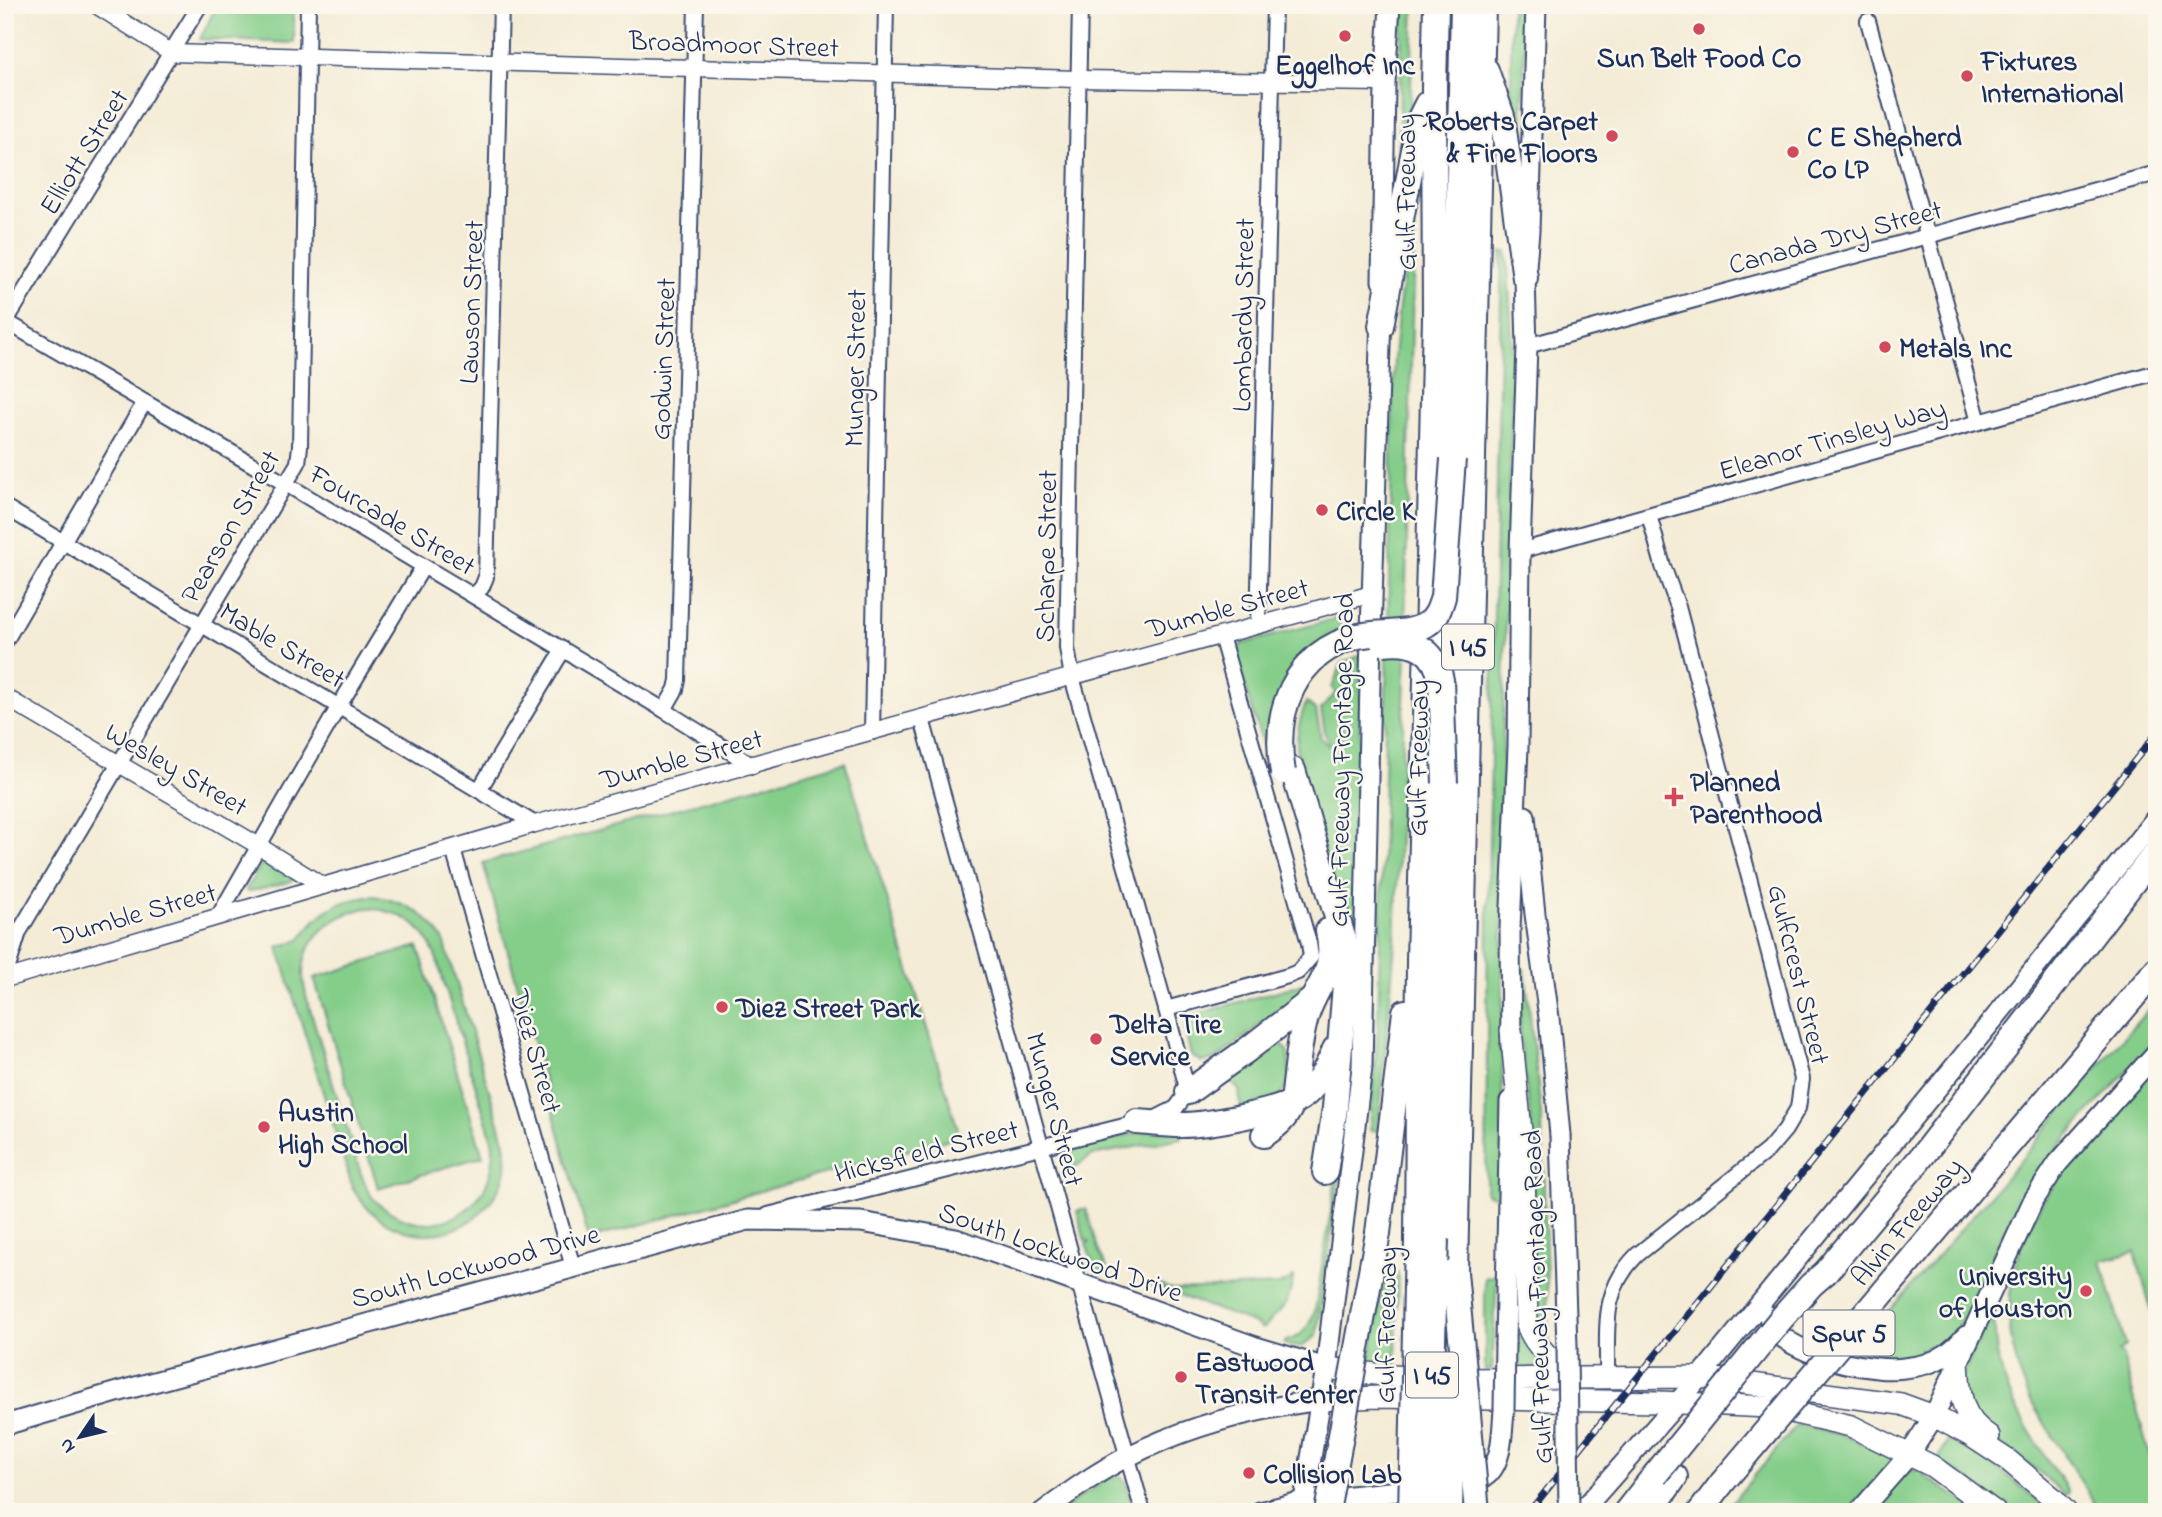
<svg xmlns="http://www.w3.org/2000/svg" width="2162" height="1517" viewBox="0 0 2162 1517" font-family="'Indie Flower',sans-serif">
  <style>
    .green { fill: #85ce8a; stroke: #507e74; stroke-width: 2; fill-rule: evenodd }
    .lines { fill: none; stroke-linecap: round; stroke-linejoin: round }
    .minor-casing { stroke: #3c4b70; stroke-width: 18 }
    .tertiary-casing { stroke: #3c4b70; stroke-width: 19 }
    .secondary-casing { stroke: #3c4b70; stroke-width: 23 }
    .primary-casing { stroke: #3c4b70; stroke-width: 24 }
    .motorway-casing { stroke: #3c4b70; stroke-width: 28 }
    .minor { stroke: #fff; stroke-width: 14 }
    .tertiary { stroke: #fff; stroke-width: 16 }
    .secondary { stroke: #fff; stroke-width: 19 }
    .primary { stroke: #fff; stroke-width: 21 }
    .motorway { stroke: #fff; stroke-width: 24 }
    .rail-casing { stroke: #1b2f5e; stroke-width: 7 }
    .rail { stroke: #fbf7ec; stroke-width: 4.5; stroke-dasharray: 13; stroke-linecap: butt }
    .secondary-bridge-casing { stroke: #3c4b70; stroke-width: 23; stroke-linecap: butt }
    .motorway-bridge-casing { stroke: #3c4b70; stroke-width: 28; stroke-linecap: butt }
    .secondary-bridge { stroke: #fff; stroke-width: 19 }
    .motorway-bridge { stroke: #fff; stroke-width: 24 }
    .poi-dot { fill: #d1495b; stroke: #fbf7ec; stroke-width: 2.5 }
    .labels { text-anchor: middle; stroke-width: 5; stroke-linejoin: round; paint-order: stroke }
    .shield { fill: #fbf7ec; stroke: #5e6b89; stroke-width: 2 }
    .shield-label { font-size: 26px; font-weight: bold; fill: #1b2f5e }
    .street-label { font-size: 28px; fill: #1b2f5e; stroke: #fbf7ec }
    .poi-label { font-size: 28px; font-weight: bold; fill: #1b2f5e; stroke: #fbf7ec; text-anchor: start }
  </style>
  <rect width="100%" height="100%" fill="#fbf7ec"/>
  <filter id="ink" filterUnits="userSpaceOnUse"><feTurbulence type="fractalNoise" baseFrequency=".0143" numOctaves="2"/><feDisplacementMap in="SourceGraphic" scale="14" xChannelSelector="R" yChannelSelector="G"/><feConvolveMatrix kernelMatrix="1 2 1 2 8 2 1 2 1" color-interpolation-filters="sRGB"/></filter>
  <filter id="wash" filterUnits="userSpaceOnUse"><feTurbulence type="fractalNoise" baseFrequency=".00686" numOctaves="4" result="noise"/><feDisplacementMap in="SourceGraphic" scale="28" xChannelSelector="R" yChannelSelector="G"/><feGaussianBlur stdDeviation="1.57" result="paint"/><feColorMatrix in="noise" values="0 0 0 0 0 0 0 0 0 0 0 0 0 0 0 0 0 1.4 0 .05"/><feComposite in="paint" operator="in"/></filter>
  <g filter="url(#wash)">
    <rect width="100%" height="100%" fill="#f4ecd6"/>
    <!-- green -->
    <g class="green">
      <polygon points="217,5 294,5 294,43 200,39"/>
      <polygon points="1402,5 1414,5 1410,111 1403,171 1398,170"/>
      <polygon points="1511,5 1526,5 1520,193 1511,133"/>
      <polygon points="1414,231 1405,626 1388,626 1394,357 1399,306 1410,232"/>
      <polygon points="1502,252 1507,252 1513,355 1503,732 1502,1199 1486,1193 1488,895"/>
      <polygon points="1338,618 1339,623 1350,632 1303,664 1276,775 1272,776 1240,670 1238,648 1242,644"/>
      <polygon points="1387,649 1406,651 1395,942 1378,1131 1370,1130 1378,1027"/>
      <path d="M1361 655 1355 977 1344 1145 1317 1335C1305 1346 1300 1350 1284 1344L1286 1341C1303 1337 1309 1326 1315 1311L1340 1152 1353 981 1297 760C1296 739 1298 723 1306 702L1316 710 1321 738 1328 745 1329 741 1325 734 1321 709 1336 693 1332 688 1342 663Z"/>
      <polygon points="845,762 960,1136 589,1239 483,863"/>
      <polygon points="266,862 292,876 294,879 289,882 247,892 246,889 261,865"/>
      <path d="M374 896C405 902 428 913 444 941L505 1143C506 1151 507 1161 506 1170 504 1183 494 1197 486 1207 445 1252 378 1238 352 1186L278 947 300 940C320 909 338 900 374 896ZM366 908C403 911 424 924 437 960L492 1140C502 1197 447 1243 394 1214 385 1210 375 1202 370 1194 366 1188 364 1180 361 1174L306 996C305 989 303 982 303 974 304 936 332 916 366 908Z"/>
      <polygon points="418,946 483,1156 378,1188 314,978"/>
      <polygon points="1525,970 1542,1123 1549,1348 1534,1326 1530,1114 1520,1040 1519,971"/>
      <polygon points="1302,984 1305,990 1216,1059 1202,1062 1191,1056 1187,1039 1185,1025 1194,1015"/>
      <path d="M2157 1000V1040C2111 1089 2061 1137 2025 1194 2009 1218 1998 1244 1986 1270 1973 1299 1962 1332 1935 1350 1909 1368 1880 1360 1852 1354L2017 1165 2079 1088Z"/>
      <polygon points="1277,1038 1287,1050 1291,1079 1278,1099 1241,1109 1239,1090 1227,1078"/>
      <path d="M2157 1063V1330L2135 1252 2101 1261 2126 1346 2118 1352 2123 1356 2157 1485V1512H2100L2033 1405C1961 1259 2067 1164 2157 1063Z"/>
      <polygon points="1152,1131 1182,1132 1182,1138 1093,1155 1067,1173 1061,1155 1064,1153 1131,1134"/>
      <polygon points="1086,1209 1099,1252 1107,1268 1097,1276 1086,1244 1089,1243 1089,1241 1085,1241 1077,1211"/>
      <polygon points="1385,1267 1398,1272 1396,1367 1369,1365"/>
      <polygon points="1497,1275 1492,1370 1485,1371 1485,1278"/>
      <path d="M1292 1277H1294L1287 1303 1264 1328H1261L1258 1325 1175 1294 1155 1288 1147 1283C1158 1282 1166 1289 1177 1290L1279 1285 1289 1281Z"/>
      <polygon points="1516,1316 1522,1335 1550,1368 1515,1369"/>
      <path d="M1989 1317 1994 1318C1995 1332 1995 1348 1999 1362 2011 1410 2042 1451 2069 1492L2065 1495 2031 1465 1985 1435 1949 1406Z"/>
      <polygon points="1797,1425 1841,1435 1895,1456 1893,1462 1848,1512 1724,1512"/>
      <polygon points="1948,1439 2004,1473 2051,1512 2011,1512 1970,1480 1938,1461"/>
      <polygon points="1916,1470 1925,1472 1924,1476 1980,1512 1868,1512 1906,1472"/>
      <polygon points="1120,1476 1127,1483 1134,1512 1058,1512 1109,1478"/>
    </g>
  </g>
  <g filter="url(#ink)">
    <g class="lines">
      <!-- minor casing -->
      <g class="minor-casing">
        <g id="minor">
          <polyline points="1868,21 1979,422"/>
          <polyline points="5,321 286,484 664,710 753,766"/>
          <polyline points="6,321 200,5"/>
          <polyline points="1527,346 2157,173"/>
          <polyline points="5,507 535,824"/>
          <polyline points="1520,551 2157,372"/>
          <polyline points="474,596 482,587 486,577 501,5"/>
          <polyline points="1258,626 1274,5"/>
          <polyline points="5,642 144,403"/>
          <polyline points="664,710 676,689 678,680 696,5"/>
          <polyline points="922,719 1143,1512"/>
          <polyline points="872,732 886,5"/>
          <polyline points="479,790 563,650"/>
          <polyline points="453,849 573,1267"/>
          <polyline points="218,917 339,706 423,567"/>
          <polyline points="5,977 19,932 298,463 300,446 308,5"/>
          <polyline points="1166,1009 1288,976 1298,972 1311,957 1309,943 1221,636"/>
          <polyline points="768,1215 1156,1118 1176,1108 1188,1092 1166,1009 1072,677 1067,648 1080,5"/>
          <path d="M1607 1378C1608 1329 1600 1292 1637 1255L1768 1150 1785 1130 1798 1108 1802 1079 1678 607 1663 566 1649 515"/>
        </g>
      </g>
      <!-- tertiary casing -->
      <g class="tertiary-casing">
        <g id="tertiary">
          <polyline points="96,5 172,53 1078,79 1385,83"/>
          <polyline points="5,697 259,846 323,886"/>
          <polyline points="5,979 535,824 1372,594"/>
        </g>
      </g>
      <!-- secondary casing -->
      <g class="secondary-casing">
        <g id="secondary">
          <polyline points="1382,281 1385,83 1390,5"/>
          <polyline points="1525,816 1535,914 1549,1018 1560,1135"/>
          <polyline points="1511,1047 1510,929 1518,747 1520,551 1527,346 1525,278 1529,231 1536,5"/>
          <path d="M1769 1316C1774 1350 1848 1365 1877 1368 1892 1370 1912 1368 1926 1364 1943 1359 1955 1349 1966 1336"/>
          <polyline points="1505,1343 1510,1101"/>
          <polyline points="5,1425 117,1392 748,1220 861,1222 956,1239 1253,1346 1326,1368"/>
          <path d="M1462 1484C1471 1482 1482 1480 1489 1473 1503 1458 1502 1430 1504 1411"/>
          <path d="M1043 1512C1070 1492 1098 1471 1129 1456 1188 1426 1254 1409 1319 1400"/>
          <polyline points="1260,1512 1304,1501 1426,1488"/>
          <polyline points="1302,1512 1326,1368 1362,1067 1371,632 1381,314"/>
          <polyline points="1581,1512 1700,1377 1997,1015 2157,817"/>
          <polyline points="1859,1512 1909,1455 1934,1416 2033,1201 2058,1163 2157,1052"/>
        </g>
      </g>
      <!-- primary casing -->
      <g class="primary-casing">
        <g id="primary">
          <path d="M1511 1030 1524 1161 1527 1325C1536 1349 1555 1363 1575 1378"/>
          <path d="M1958 1361C1960 1394 1959 1416 1989 1436"/>
          <polyline points="1326,1368 1391,1376 1461,1379 1700,1377 1901,1404 1934,1416 1971,1436 2009,1461 2053,1498 2066,1512"/>
          <polyline points="1319,1400 1377,1397 1660,1402 1769,1407 1851,1426 1932,1466 1995,1512"/>
        </g>
      </g>
      <!-- motorway casing -->
      <g class="motorway-casing">
        <g id="motorway">
          <polyline points="1486,70 1502,116 1525,278"/>
          <polyline points="1381,326 1420,118 1427,104"/>
          <polyline points="1452,479 1463,5"/>
          <polyline points="1448,696 1450,582"/>
          <polyline points="1293,770 1343,937 1347,960 1335,1108 1325,1172"/>
          <polyline points="1188,1092 1247,1050 1313,999"/>
          <path d="M1137 1122C1152 1123 1166 1125 1181 1125 1207 1125 1279 1112 1301 1098 1317 1087 1328 1066 1335 1049"/>
          <path d="M1264 1135C1278 1125 1287 1118 1293 1101 1297 1073 1298 1042 1307 1014 1318 980 1337 974 1328 931"/>
          <polyline points="1976,1183 2157,969"/>
          <polyline points="1378,1233 1405,1012"/>
          <polyline points="1436,1239 1446,764"/>
          <polyline points="1417,1241 1419,961 1435,318 1434,87 1436,5"/>
          <polyline points="1455,1272 1483,5"/>
          <polyline points="1826,1272 1919,1160 2157,851"/>
          <polyline points="1626,1512 1655,1475"/>
          <polyline points="1650,1512 1675,1477"/>
          <polyline points="1700,1512 1722,1483"/>
        </g>
      </g>
      <!-- minor -->
      <use href="#minor" class="minor"/>
      <!-- tertiary -->
      <use href="#tertiary" class="tertiary"/>
      <!-- secondary -->
      <use href="#secondary" class="secondary"/>
      <!-- primary -->
      <use href="#primary" class="primary"/>
      <!-- motorway -->
      <use href="#motorway" class="motorway"/>
      <!-- rail casing -->
      <g class="rail-casing">
        <polyline id="rail" points="1529,1512 2157,733"/>
      </g>
      <!-- rail -->
      <use href="#rail" class="rail"/>
      <!-- secondary-bridge casing -->
      <g class="secondary-bridge-casing">
        <g id="secondary-bridge">
          <polyline points="1560,1135 1567,1346 1569,1512"/>
          <polyline points="1504,1411 1505,1343"/>
        </g>
      </g>
      <!-- motorway-bridge casing -->
      <g class="motorway-bridge-casing">
        <g id="motorway-bridge">
          <path d="M1383 643C1414 639 1435 649 1441 680L1445 783"/>
          <path d="M1283 772C1272 712 1294 653 1358 636 1379 631 1408 636 1427 624 1437 618 1440 607 1443 597L1453 459"/>
          <polyline points="1455,1272 1477,1512"/>
          <polyline points="1655,1475 1781,1319 1811,1285 1826,1272"/>
          <polyline points="1722,1483 1976,1183"/>
          <polyline points="1327,1512 1378,1233"/>
          <polyline points="1411,1512 1417,1241"/>
          <polyline points="1428,1512 1436,1239"/>
          <polyline points="1450,1512 1452,1390"/>
        </g>
      </g>
      <!-- secondary-bridge -->
      <use href="#secondary-bridge" class="secondary-bridge"/>
      <!-- motorway-bridge -->
      <use href="#motorway-bridge" class="motorway-bridge"/>
    </g>
  </g>
  <!-- markers -->
  <g class="poi-dot">
    <circle cx="1699" cy="29" r="7"/>
    <circle cx="1345" cy="36" r="7"/>
    <circle cx="1967" cy="76" r="7"/>
    <circle cx="1612" cy="136" r="7"/>
    <circle cx="1793" cy="152" r="7"/>
    <circle cx="1885" cy="347" r="7"/>
    <circle cx="1322" cy="510" r="7"/>
    <path d="M1670.5 786.5h7v7h7v7h-7v7h-7v-7h-7v-7h7z"/>
    <circle cx="722" cy="1007" r="7"/>
    <circle cx="1096" cy="1039" r="7"/>
    <circle cx="264" cy="1127" r="7"/>
    <circle cx="2086" cy="1291" r="7"/>
    <circle cx="1181" cy="1377" r="7"/>
    <circle cx="1249" cy="1473" r="7"/>
  </g>
  <g class="labels">
    <!-- shield labels -->
    <g class="shield">
      <rect x="1442" y="624.5" width="52" height="45" rx="5"/>
      <rect x="1803.5" y="1310.5" width="91" height="45" rx="5"/>
      <rect x="1406" y="1352.5" width="52" height="45" rx="5"/>
    </g>
    <g class="shield-label">
      <text x="1468" y="656">I 45</text>
      <text x="1849" y="1342">Spur 5</text>
      <text x="1432" y="1384">I 45</text>
    </g>
    <!-- street labels -->
    <g class="street-label">
      <text transform="translate(734 43) rotate(2)" y="10">Broadmoor Street</text>
      <text transform="translate(83 151) rotate(-58)" y="10">Elliott Street</text>
      <text transform="translate(1405 192) rotate(-90)" y="10">Gulf Freeway</text>
      <text transform="translate(1835 236) rotate(-15)" y="10">Canada Dry Street</text>
      <text transform="translate(470 302) rotate(-88)" y="10">Lawson Street</text>
      <text transform="translate(1242 315) rotate(-89)" y="10">Lombardy Street</text>
      <text transform="translate(662 359) rotate(-88)" y="10">Godwin Street</text>
      <text transform="translate(854 368) rotate(-89)" y="10">Munger Street</text>
      <text transform="translate(1832 438) rotate(-16)" y="10">Eleanor Tinsley Way</text>
      <text transform="translate(393 519) rotate(31)" y="10">Fourcade Street</text>
      <text transform="translate(229 526) rotate(-60)" y="10">Pearson Street</text>
      <text transform="translate(1045 556) rotate(-89)" y="10">Scharpe Street</text>
      <text transform="translate(1227 607) rotate(-15)" y="10">Dumble Street</text>
      <text transform="translate(283 644) rotate(31)" y="10">Mable Street</text>
      <text transform="translate(681 758) rotate(-15)" y="10">Dumble Street</text>
      <text transform="translate(1417 758) rotate(-89)" y="10">Gulf Freeway</text>
      <text transform="translate(1340 760) rotate(-89)" y="10">Gulf Freeway Frontage Road</text>
      <text transform="translate(177 768) rotate(30)" y="10">Wesley Street</text>
      <text transform="translate(135 913) rotate(-16)" y="10">Dumble Street</text>
      <text transform="translate(1800 974) rotate(76)" y="10">Gulfcrest Street</text>
      <text transform="translate(537 1051) rotate(74)" y="10">Diez Street</text>
      <text transform="translate(1056 1109) rotate(75)" y="10">Munger Street</text>
      <text transform="translate(926 1150) rotate(-14)" y="10">Hicksfield Street</text>
      <text transform="translate(1906 1221) rotate(-50)" y="10">Alvin Freeway</text>
      <text transform="translate(1061 1251) rotate(19)" y="10">South Lockwood Drive</text>
      <text transform="translate(475 1265) rotate(-15)" y="10">South Lockwood Drive</text>
      <text transform="translate(1536 1297) rotate(-92)" y="10">Gulf Freeway Frontage Road</text>
      <text transform="translate(1385 1325) rotate(-89)" y="10">Gulf Freeway</text>
    </g>
    <!-- poi labels -->
    <g class="poi-label">
      <text x="1699" y="67" text-anchor="middle">Sun Belt Food Co</text>
      <text x="1981" y="70">Fixtures<tspan x="1981" dy="32">International</tspan></text>
      <text x="1345" y="74" text-anchor="middle">Eggelhof Inc</text>
      <text x="1598" y="130" text-anchor="end">Roberts Carpet<tspan x="1598" dy="32">&amp; Fine Floors</tspan></text>
      <text x="1807" y="146">C E Shepherd<tspan x="1807" dy="32">Co LP</tspan></text>
      <text x="1899" y="357">Metals Inc</text>
      <text x="1336" y="520">Circle K</text>
      <text x="1690" y="791">Planned<tspan x="1690" dy="32">Parenthood</tspan></text>
      <text x="736" y="1017">Diez Street Park</text>
      <text x="1110" y="1033">Delta Tire<tspan x="1110" dy="32">Service</tspan></text>
      <text x="278" y="1121">Austin<tspan x="278" dy="32">High School</tspan></text>
      <text x="2072" y="1285" text-anchor="end">University<tspan x="2072" dy="32">of Houston</tspan></text>
      <text x="1195" y="1371">Eastwood<tspan x="1195" dy="32">Transit Center</tspan></text>
      <text x="1263" y="1483">Collision Lab</text>
    </g>
  </g>
  <!-- margin -->
  <rect width="2162" height="1517" fill="none" stroke="#fbf7ec" stroke-width="28"/>
  <!-- north arrow -->
  <g transform="translate(80 1437) rotate(235)" stroke="#fbf7ec" stroke-width="5" paint-order="stroke">
  <path d="M0-5L12 26L0 18L-12 26Z" fill="#1b2f5e"/>
  <text y="-10" font-size="19" font-weight="bold" text-anchor="middle" fill="#1b2f5e">N</text>
  </g>
</svg>
